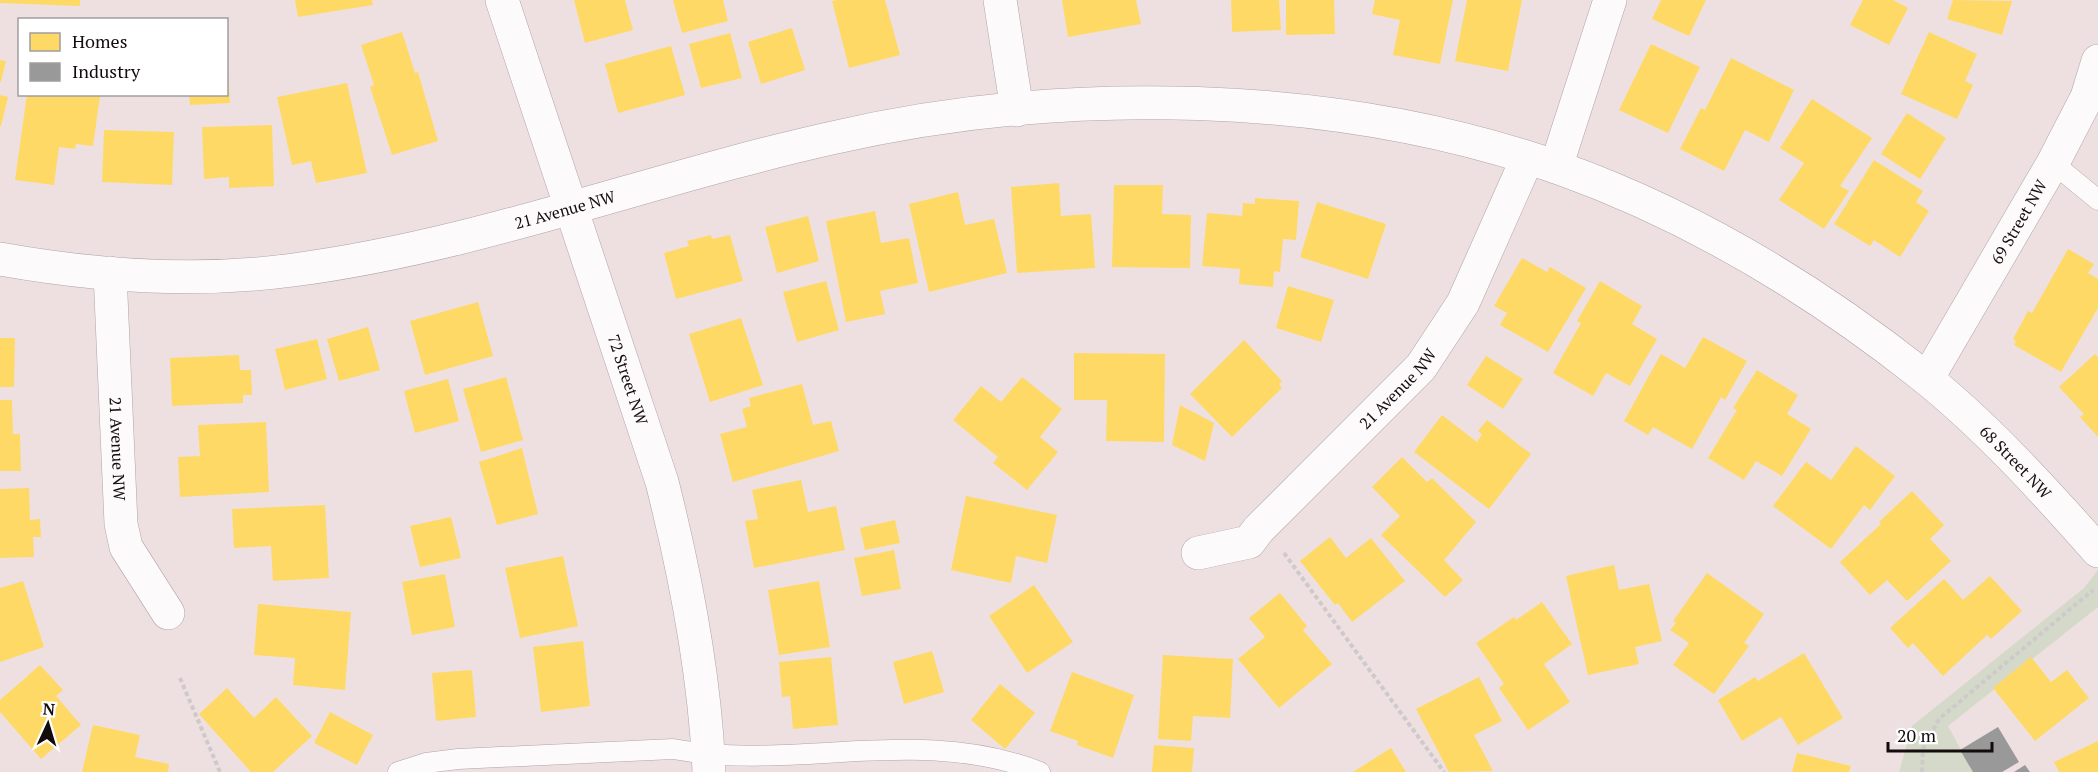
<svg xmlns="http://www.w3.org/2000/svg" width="2098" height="772" viewBox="0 0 2098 772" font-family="'PT Serif',serif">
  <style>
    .green { fill: #d4d9c9 }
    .homes { fill: #ffd966 }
    .industry { fill: #999 }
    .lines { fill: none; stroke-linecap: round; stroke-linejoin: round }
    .lane-casing { stroke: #afa4a5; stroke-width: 21 }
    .street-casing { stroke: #afa4a5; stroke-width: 34 }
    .secondary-casing { stroke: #afa4a5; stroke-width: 34 }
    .path { stroke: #cec9ca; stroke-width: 4; stroke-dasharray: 4.5 3; stroke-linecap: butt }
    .lane { stroke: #fcfafa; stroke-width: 20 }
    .street { stroke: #fcfafa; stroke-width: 33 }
    .secondary { stroke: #fcfafa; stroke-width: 33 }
    .labels { text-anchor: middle; stroke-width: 6; stroke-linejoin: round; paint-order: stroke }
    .street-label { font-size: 16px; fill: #130b0c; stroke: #fff }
  </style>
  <rect width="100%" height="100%" fill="#eee0e1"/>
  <!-- green -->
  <polygon class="green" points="2098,570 2098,607 1948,726 1973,772 1899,772 1912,726 2084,588"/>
  <!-- homes -->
  <g class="homes">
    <polygon points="0,0 80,0 80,6 0,3"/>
    <polygon points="295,0 372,0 373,5 298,17"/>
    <polygon points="574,0 625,0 633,30 585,43"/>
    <polygon points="673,0 723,0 728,21 682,33"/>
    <polygon points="838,0 885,0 900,55 849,68 832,1"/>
    <polygon points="1062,0 1136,0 1141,24 1068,37"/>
    <polygon points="1231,0 1279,0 1281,30 1232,32"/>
    <polygon points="1286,0 1334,0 1335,34 1286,35"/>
    <polygon points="1375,0 1453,0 1440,64 1393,55 1400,20 1372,14"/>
    <polygon points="1467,0 1522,0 1508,71 1455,61"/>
    <polygon points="1661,0 1706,0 1689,36 1652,19"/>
    <polygon points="1863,0 1893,0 1908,8 1889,45 1850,25"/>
    <polygon points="1953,0 2012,1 2002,35 1947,19"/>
    <polygon points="792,28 805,70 761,84 748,42"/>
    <polygon points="402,32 415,73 418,72 438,141 392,155 370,87 374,85 361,45"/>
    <polygon points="1929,32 1977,54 1965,81 1973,85 1957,119 1901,94"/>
    <polygon points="730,33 742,78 701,88 689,44"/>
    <polygon points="1651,44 1700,67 1668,133 1619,110"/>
    <polygon points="671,46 685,95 618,113 605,64"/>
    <polygon points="1731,58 1794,90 1769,142 1745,130 1724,171 1680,149 1701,108 1705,110"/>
    <polygon points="0,60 6,61 1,82 0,82"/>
    <polygon points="228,73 230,103 190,105 189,94 226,94"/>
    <polygon points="347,83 367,173 316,183 311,161 292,165 277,97"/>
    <polygon points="27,94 100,96 93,146 76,144 75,149 59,147 54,185 15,180"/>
    <polygon points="0,95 8,97 1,126 0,126"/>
    <polygon points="1812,99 1872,138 1840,186 1849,191 1824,229 1779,200 1804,163 1780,148"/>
    <polygon points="1907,113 1946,138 1920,179 1881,154"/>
    <polygon points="272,125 274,186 229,188 229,177 204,179 202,127"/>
    <polygon points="104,130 174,132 172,185 102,182"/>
    <polygon points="1874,160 1923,191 1916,202 1929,211 1900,257 1874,240 1870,246 1834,224"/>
    <polygon points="1059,183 1061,216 1091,214 1095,268 1017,273 1011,187"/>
    <polygon points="1114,185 1163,185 1162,214 1191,215 1190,268 1112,267"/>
    <polygon points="958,192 965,225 994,219 1007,273 929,292 909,204"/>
    <polygon points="1255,198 1299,201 1296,240 1283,239 1280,272 1274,271 1273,287 1239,284 1240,269 1202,266 1207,213 1242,216 1243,203 1255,204"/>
    <polygon points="1317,202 1386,224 1368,279 1300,257"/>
    <polygon points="875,211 881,243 909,238 918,283 880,291 885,314 846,322 826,221"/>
    <polygon points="808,216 819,261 777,273 765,227"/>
    <polygon points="711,235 712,239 730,235 743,281 676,299 664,253 689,246 687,241"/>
    <polygon points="2068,249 2094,264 2088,273 2098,279 2098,308 2061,372 2014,345 2016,341 2013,339 2028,311 2032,313"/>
    <polygon points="1522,258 1547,272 1550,267 1586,288 1548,352 1500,325 1507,313 1494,306"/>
    <polygon points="826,281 839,330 797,342 783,292"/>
    <polygon points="1600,281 1642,306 1632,324 1657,339 1630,386 1606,373 1593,396 1553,373 1581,323 1577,321"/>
    <polygon points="1288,286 1334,300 1321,342 1276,328"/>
    <polygon points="478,302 493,356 425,375 410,321"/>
    <polygon points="741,318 763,385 710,402 689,334"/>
    <polygon points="368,327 380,370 339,381 327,339"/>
    <polygon points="1703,337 1747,361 1725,400 1721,397 1692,449 1653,427 1648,435 1624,421 1661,354 1685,368"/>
    <polygon points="0,338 15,338 14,387 0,387"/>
    <polygon points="317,339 327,379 285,390 275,349"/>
    <polygon points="1244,340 1282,381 1279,384 1282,388 1232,437 1190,394"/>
    <polygon points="1074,353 1165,354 1164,442 1106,441 1107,400 1074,400"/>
    <polygon points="2095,354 2098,357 2098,437 2080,417 2084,414 2059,387"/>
    <polygon points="239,355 240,370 251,370 252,395 243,395 243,403 172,406 170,358"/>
    <polygon points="1486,356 1523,379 1503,409 1467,385"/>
    <polygon points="1757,370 1798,395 1787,414 1811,429 1782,476 1756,461 1744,480 1708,458 1737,410 1733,408"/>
    <polygon points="506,377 523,440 481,452 463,389"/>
    <polygon points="1022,377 1062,409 1040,437 1058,452 1027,490 993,463 998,457 953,420 981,386 1001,402"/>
    <polygon points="448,379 459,421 415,433 404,391"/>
    <polygon points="802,384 813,425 831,421 839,451 733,482 720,434 747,427 742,409 751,406 749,398"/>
    <polygon points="0,400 12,400 13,434 20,434 21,471 0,471"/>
    <polygon points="1180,405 1214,423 1205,461 1172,445"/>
    <polygon points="1442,415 1477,442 1482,434 1478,431 1487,420 1531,454 1489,509 1414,452"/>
    <polygon points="266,422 269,492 180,497 178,457 200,456 198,425"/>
    <polygon points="1856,446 1895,476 1870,510 1864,505 1831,549 1773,506 1806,462 1831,480"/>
    <polygon points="522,448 538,514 497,525 479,462"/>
    <polygon points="1402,457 1427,482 1432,478 1476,522 1444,560 1463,580 1445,597 1381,535 1400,516 1372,487"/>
    <polygon points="801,480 808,512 836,506 845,550 754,568 745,521 758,519 752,490"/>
    <polygon points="29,488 30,520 40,519 41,537 33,537 34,557 0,558 0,489"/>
    <polygon points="1912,491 1944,525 1930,539 1951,561 1907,601 1887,580 1870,595 1840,562 1881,524 1879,522"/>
    <polygon points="966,496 1057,515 1047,563 1016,556 1011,583 951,570"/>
    <polygon points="325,505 329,578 273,581 271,546 234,548 232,509"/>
    <polygon points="451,517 461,558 420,567 410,526"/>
    <polygon points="895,520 900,543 865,550 860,528"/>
    <polygon points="1330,537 1346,558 1371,538 1405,581 1352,622 1338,603 1335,605 1300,561"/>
    <polygon points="894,550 901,589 862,596 854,558"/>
    <polygon points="563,556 578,626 520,638 505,568"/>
    <polygon points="1614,565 1619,590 1649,584 1662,641 1635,647 1639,664 1588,675 1566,576"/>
    <polygon points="1707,573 1764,614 1744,643 1749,646 1714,694 1673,665 1689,643 1670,630 1676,623 1673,621"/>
    <polygon points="445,574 455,627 412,635 402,582"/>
    <polygon points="1990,576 2022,611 1991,639 1987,635 1943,676 1913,643 1908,648 1890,628 1944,579 1963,600"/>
    <polygon points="23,581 44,647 0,662 0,588"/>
    <polygon points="819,581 830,647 779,655 768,590"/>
    <polygon points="1034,585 1073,642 1027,673 989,616"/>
    <polygon points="1280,593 1307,626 1303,630 1332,664 1279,708 1238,659 1265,637 1249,618"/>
    <polygon points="1542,602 1572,644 1544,664 1570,702 1528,730 1499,688 1504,684 1476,643 1514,617 1516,620"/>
    <polygon points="258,604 351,612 345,690 293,685 295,658 254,655"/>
    <polygon points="583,641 590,706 541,712 533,647"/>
    <polygon points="932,651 944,692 904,704 893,662"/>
    <polygon points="1804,653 1843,718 1798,745 1781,717 1742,741 1718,700 1755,677 1758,681"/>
    <polygon points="1163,655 1233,659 1230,718 1193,716 1191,741 1158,739"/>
    <polygon points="831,657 838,725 793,729 790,696 782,697 779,662"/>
    <polygon points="2031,657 2051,682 2067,670 2089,698 2035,741 1993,688"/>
    <polygon points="40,665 63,690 56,696 81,725 41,759 0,712 0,700"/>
    <polygon points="472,670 476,717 436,721 432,673"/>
    <polygon points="1072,672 1134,695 1113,758 1077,745 1078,741 1050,731"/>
    <polygon points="1479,677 1502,721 1474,735 1493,771 1449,772 1416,709"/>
    <polygon points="1000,684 1035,713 1005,749 971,720"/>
    <polygon points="227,688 254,718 276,697 312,736 273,772 251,772 199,714"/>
    <polygon points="330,712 373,735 357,765 314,743"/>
    <polygon points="93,725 140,735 135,757 169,764 168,772 82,772"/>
    <polygon points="2098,741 2098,772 2059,772 2054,762"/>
    <polygon points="1154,745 1194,748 1192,772 1152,772"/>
    <polygon points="1391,748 1406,772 1353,772"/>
    <polygon points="1797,753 1851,766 1849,772 1792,772"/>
  </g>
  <!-- industry -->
  <g class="industry">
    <polygon points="1998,727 2019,762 2002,772 1973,772 1960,750"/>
    <polygon points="2025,765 2030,772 2014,772"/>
  </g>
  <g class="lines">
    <!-- lane casing -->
    <g class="lane-casing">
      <g id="lane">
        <polyline points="2053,163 2098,200"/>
        <path d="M398 772 426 763 458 759 673 749C797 772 918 724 1040 772"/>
      </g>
    </g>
    <!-- street casing -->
    <g class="street-casing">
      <g id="street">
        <polyline points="1000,0 1017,110"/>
        <polyline points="1556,167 1610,0"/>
        <path id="s1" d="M0 259C95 276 197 283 293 270 477 246 652 178 832 138 1063 85 1335 89 1559 168 1691 215 1812 288 1922 375 1986 426 2044 490 2098 551"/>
        <path id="s2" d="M110 273 121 524 126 547 168 613"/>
        <path id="s3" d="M1927 379 2053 163 2087 97 2098 61"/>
        <path id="s4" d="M1198 553 1249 542 1258 530 1421 367 1463 303 1527 159"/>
      </g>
    </g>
    <!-- secondary casing -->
    <g class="secondary-casing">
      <g id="secondary">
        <path id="s5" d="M502 0 662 482C686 577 705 674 709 772"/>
      </g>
    </g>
    <!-- path -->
    <g class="path">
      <polyline points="1284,553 1444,772"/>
      <polyline points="180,678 220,772"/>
      <polyline points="1922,772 1923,749 1939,719 2093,590"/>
    </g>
    <!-- lane -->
    <use href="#lane" class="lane"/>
    <!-- street -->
    <use href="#street" class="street"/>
    <!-- secondary -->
    <use href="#secondary" class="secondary"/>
  </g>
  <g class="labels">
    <!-- street labels -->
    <g class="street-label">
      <text dy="6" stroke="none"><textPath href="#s1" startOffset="573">21 Avenue NW</textPath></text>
      <text dy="6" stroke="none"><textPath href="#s3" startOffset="182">69 Street NW</textPath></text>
      <text dy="6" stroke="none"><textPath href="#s5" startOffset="400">72 Street NW</textPath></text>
      <text dy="6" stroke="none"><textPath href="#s4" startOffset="266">21 Avenue NW</textPath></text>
      <text dy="6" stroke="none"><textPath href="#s2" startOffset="176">21 Avenue NW</textPath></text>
      <text dy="6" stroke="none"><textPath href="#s1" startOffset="2134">68 Street NW</textPath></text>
    </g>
  </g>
  <!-- legend -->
  <rect x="18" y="18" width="210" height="78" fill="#ffffff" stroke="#a19d9e" stroke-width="1.5"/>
  <rect x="30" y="33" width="30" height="18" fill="#ffd966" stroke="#a19d9e" stroke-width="1.5"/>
  <text x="72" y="48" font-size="18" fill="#130b0c">Homes</text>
  <rect x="30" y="63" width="30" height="18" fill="#999999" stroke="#a19d9e" stroke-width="1.5"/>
  <text x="72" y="78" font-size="18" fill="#130b0c">Industry</text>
  <!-- north arrow -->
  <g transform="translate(48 724) rotate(4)" stroke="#ffffff" stroke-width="4.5" paint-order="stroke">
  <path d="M0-4.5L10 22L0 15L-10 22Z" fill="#130b0c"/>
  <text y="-9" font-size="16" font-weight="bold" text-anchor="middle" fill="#130b0c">N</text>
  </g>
  <!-- scale -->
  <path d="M1888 742v9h104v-9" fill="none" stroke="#130b0c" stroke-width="3"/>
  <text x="1897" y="742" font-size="18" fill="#130b0c" stroke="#ffffff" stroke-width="4.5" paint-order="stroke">20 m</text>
</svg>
